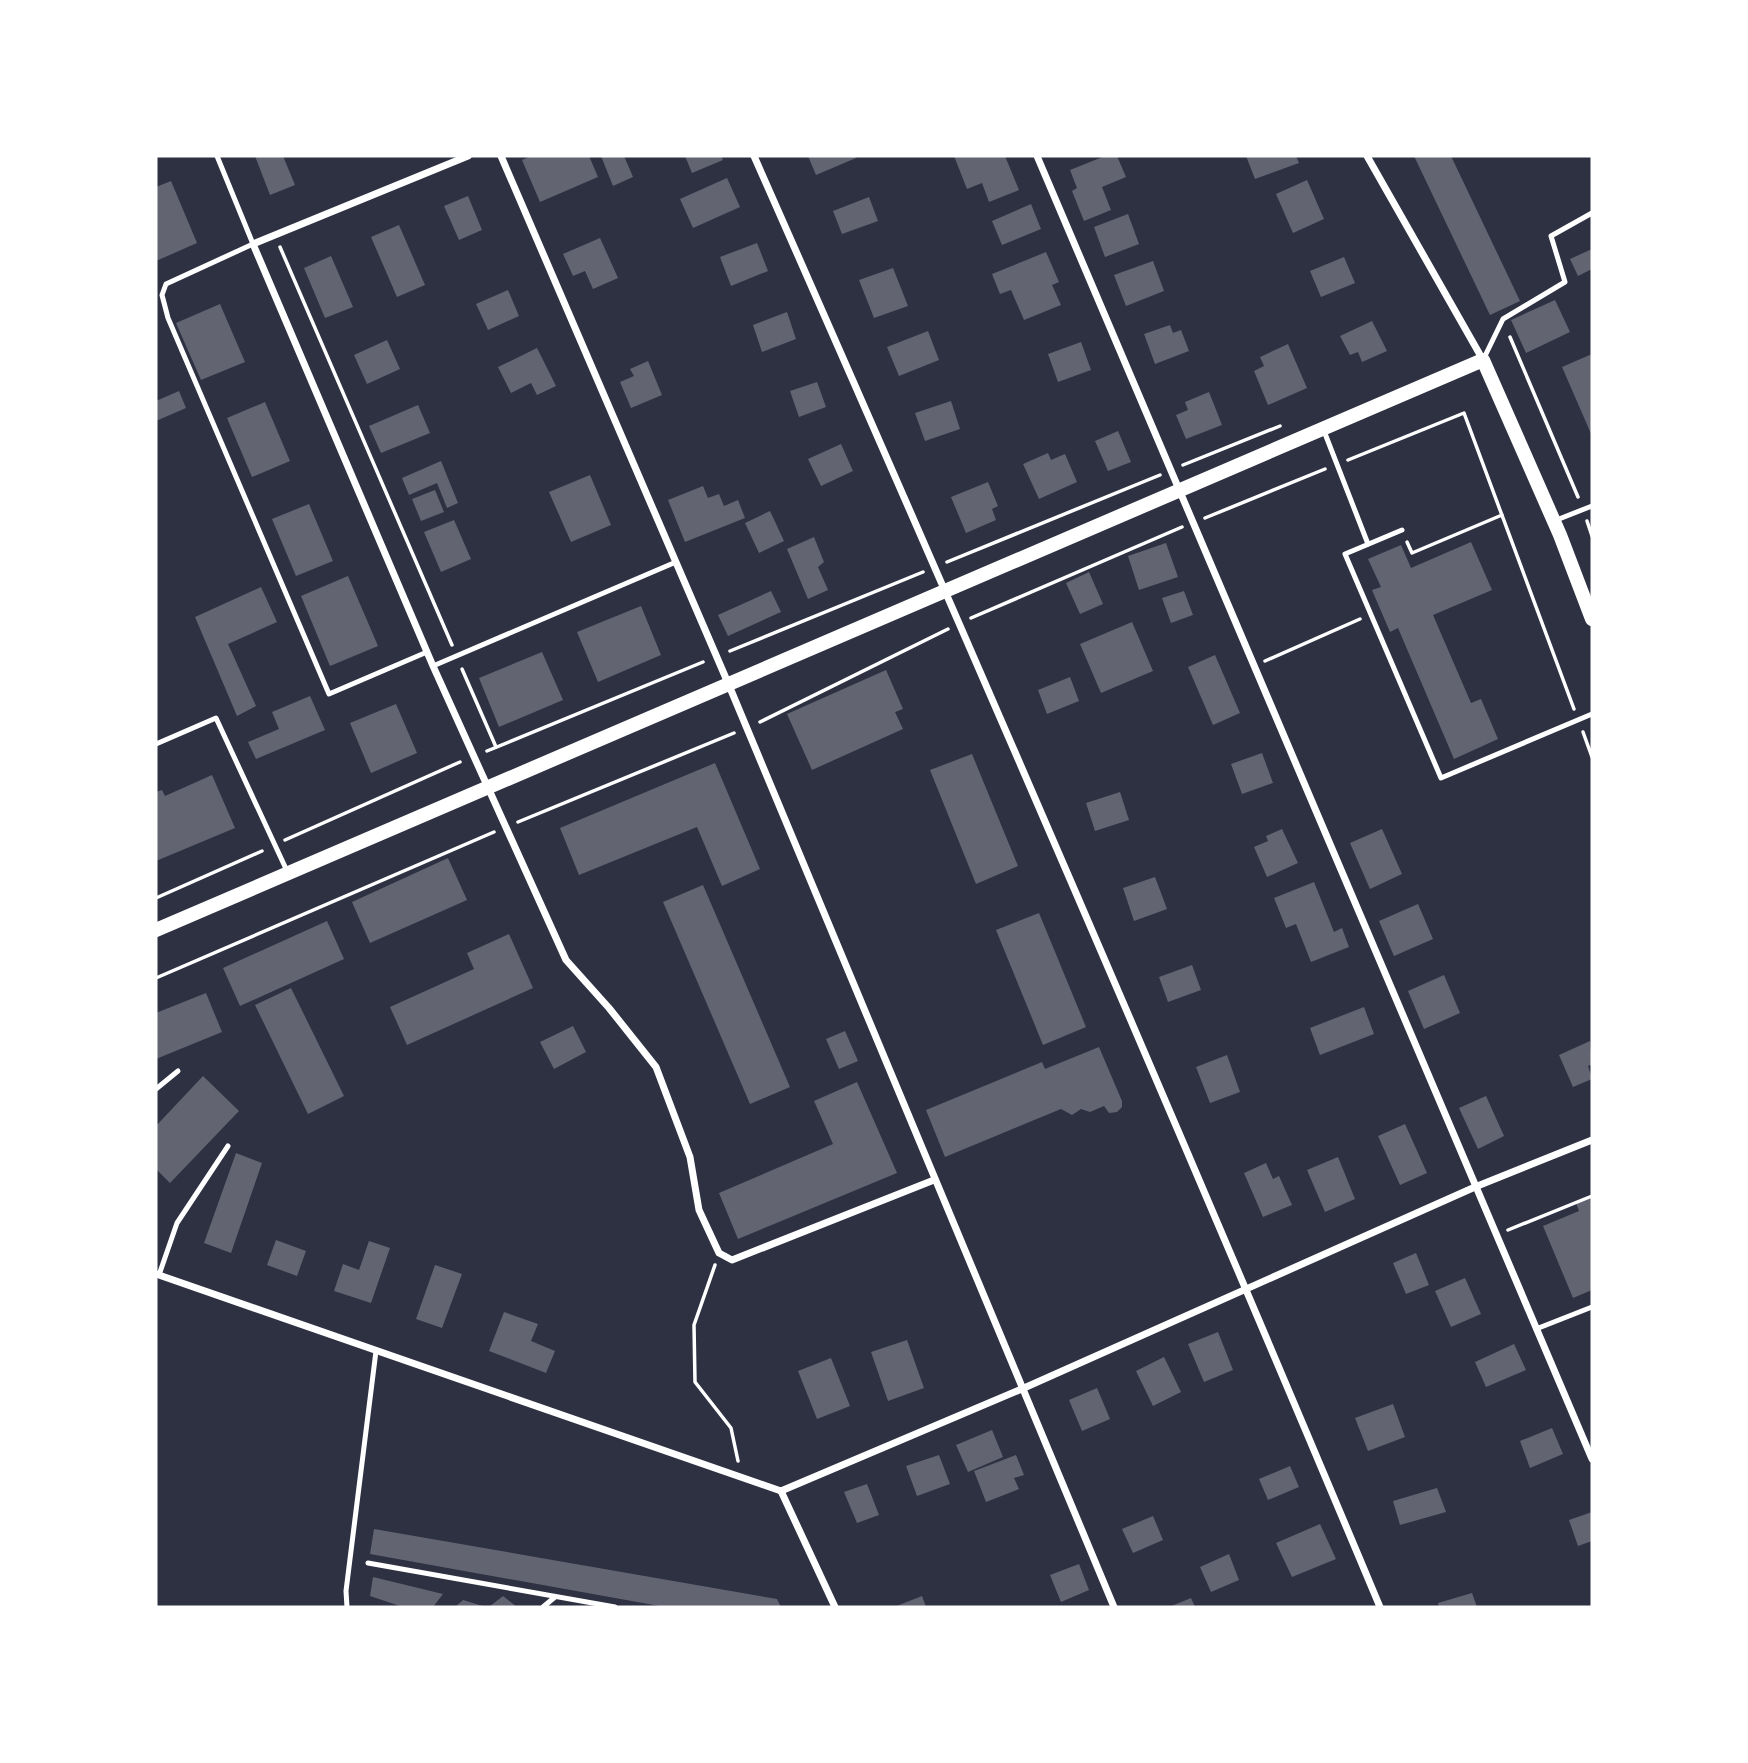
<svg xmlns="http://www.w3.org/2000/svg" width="1748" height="1763" viewBox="0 0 1748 1763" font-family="'Fira Sans',sans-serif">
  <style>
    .building { fill: #626471 }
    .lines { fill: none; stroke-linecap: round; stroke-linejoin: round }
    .path { stroke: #fff; stroke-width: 3.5 }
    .service { stroke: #fff; stroke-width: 5 }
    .minor { stroke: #fff; stroke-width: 7 }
    .secondary { stroke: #fff; stroke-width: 14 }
  </style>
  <rect width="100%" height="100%" fill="#2d3142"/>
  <!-- building -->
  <g class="building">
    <polygon points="255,156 283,156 295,185 270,195"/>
    <polygon points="531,156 589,156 598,177 540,202 522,160"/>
    <polygon points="601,156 624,156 633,177 613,186"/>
    <polygon points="685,156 721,156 723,160 692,173"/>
    <polygon points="808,156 855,156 856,158 816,175"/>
    <polygon points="954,156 1005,156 1019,190 989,202 982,183 967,189"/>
    <polygon points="1105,156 1117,156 1126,177 1102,187 1111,210 1084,221 1072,191 1077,188 1070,170"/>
    <polygon points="1246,156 1296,156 1299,163 1255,179"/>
    <polygon points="1414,156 1451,156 1520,301 1490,315"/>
    <polygon points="727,178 740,207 693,228 680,199"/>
    <polygon points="1307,180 1324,219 1293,233 1276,194"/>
    <polygon points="171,181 197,243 156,261 156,187"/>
    <polygon points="468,196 482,230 459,240 444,206"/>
    <polygon points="869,197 878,221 842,234 833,211"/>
    <polygon points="1031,204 1041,229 1002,245 992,221"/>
    <polygon points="1128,214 1139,244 1105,257 1094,227"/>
    <polygon points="399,225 425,285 397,297 371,237"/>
    <polygon points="600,238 618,278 593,289 585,271 573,276 563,254"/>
    <polygon points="757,243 768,271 731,286 720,257"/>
    <polygon points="1592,249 1592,269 1578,276 1570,259"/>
    <polygon points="1046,252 1059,282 1052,285 1061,305 1024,320 1011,290 1000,294 992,274"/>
    <polygon points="331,256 353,307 325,318 304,268"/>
    <polygon points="1344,257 1355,283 1321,297 1310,271"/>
    <polygon points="1153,261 1164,291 1126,306 1114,275"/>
    <polygon points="893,268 908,306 874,318 859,280"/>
    <polygon points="508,290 519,316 488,330 476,304"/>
    <polygon points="1555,300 1570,332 1526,353 1511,320"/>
    <polygon points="220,304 245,362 201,380 176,323"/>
    <polygon points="787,312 796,339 762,352 753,325"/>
    <polygon points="1372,321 1387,351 1362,362 1358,352 1350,355 1340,336"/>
    <polygon points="1170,325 1173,333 1181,330 1189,351 1155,364 1144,334"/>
    <polygon points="928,331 939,360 899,376 887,347"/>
    <polygon points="387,340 400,369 367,384 354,355"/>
    <polygon points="1081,342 1091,370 1058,382 1048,354"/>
    <polygon points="1288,344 1307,388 1268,405 1254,371 1264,366 1260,357"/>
    <polygon points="537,348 556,386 537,395 531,383 511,393 498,367"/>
    <polygon points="1592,354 1592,436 1562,367"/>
    <polygon points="648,361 662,395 631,408 620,382 634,376 630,369"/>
    <polygon points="817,382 826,407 799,417 790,391"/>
    <polygon points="179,391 186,408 156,421 156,401"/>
    <polygon points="1209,392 1222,425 1186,439 1176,415 1188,410 1185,402"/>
    <polygon points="951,401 960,429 925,441 915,413"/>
    <polygon points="265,402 290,461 252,477 227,418"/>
    <polygon points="418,405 430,433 381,453 369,426"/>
    <polygon points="1118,431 1131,462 1108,471 1095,441"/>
    <polygon points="841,444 853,471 821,486 808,459"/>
    <polygon points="1048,453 1051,460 1065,454 1077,482 1039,499 1023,464"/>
    <polygon points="441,461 458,503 447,508 437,483 409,495 402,478"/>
    <polygon points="590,475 611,525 571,542 549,492"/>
    <polygon points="988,482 998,506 992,509 996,520 966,533 951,497"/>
    <polygon points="703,486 708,498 719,494 724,506 738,500 745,518 685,542 668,500"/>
    <polygon points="435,490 444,512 421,521 412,499"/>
    <polygon points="309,504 333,561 296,576 272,519"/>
    <polygon points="770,511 784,541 759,553 745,523"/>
    <polygon points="454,520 471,559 441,572 424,532"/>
    <polygon points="814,537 824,562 818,567 828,590 808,599 787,549"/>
    <polygon points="1471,542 1492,590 1433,615 1471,703 1481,699 1498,739 1454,759 1398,628 1390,632 1372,590 1381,587 1368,559 1401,545 1411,568"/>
    <polygon points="1166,543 1178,577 1139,590 1128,556"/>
    <polygon points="1089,572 1103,604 1080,614 1066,583"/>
    <polygon points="348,576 378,646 330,666 301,596"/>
    <polygon points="261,587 277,622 228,644 256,706 237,716 195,617"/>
    <polygon points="771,591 781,612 728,636 718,615"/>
    <polygon points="1184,591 1193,615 1171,623 1162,598"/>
    <polygon points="641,606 661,655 598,682 577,632"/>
    <polygon points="1132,622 1153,671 1101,693 1080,644"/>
    <polygon points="542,652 563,700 499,727 479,678"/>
    <polygon points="1215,655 1240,713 1213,725 1188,667"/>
    <polygon points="886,670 903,709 895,712 903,729 812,770 787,714"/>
    <polygon points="1070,677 1079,701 1047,714 1038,690"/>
    <polygon points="310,696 325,730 256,759 248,742 279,729 272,712"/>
    <polygon points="396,704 417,753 371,773 350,723"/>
    <polygon points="1262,753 1273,783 1242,794 1231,764"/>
    <polygon points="972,754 1018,866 976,884 930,770"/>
    <polygon points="715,763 760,869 722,886 697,827 579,875 560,828"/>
    <polygon points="212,775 235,828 156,861 156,792 162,790 165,796"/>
    <polygon points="1120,792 1129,820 1095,831 1086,803"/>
    <polygon points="1282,829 1298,863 1267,877 1254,847 1268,841 1266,836"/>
    <polygon points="1382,829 1402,874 1370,889 1350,843"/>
    <polygon points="448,858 467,900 370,943 352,902"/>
    <polygon points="1155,877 1167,909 1134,921 1123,888"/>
    <polygon points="1314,882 1334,932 1342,928 1349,947 1311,962 1296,924 1286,928 1274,898"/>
    <polygon points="703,885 790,1087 750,1104 663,902"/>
    <polygon points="1418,904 1433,939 1394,956 1379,921"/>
    <polygon points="1039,913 1086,1027 1043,1045 996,930"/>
    <polygon points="327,921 344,959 240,1006 223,968"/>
    <polygon points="509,934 533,988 407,1045 390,1007 474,969 467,953"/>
    <polygon points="1192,965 1201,990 1168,1002 1159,977"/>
    <polygon points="1444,975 1460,1013 1424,1029 1408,991"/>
    <polygon points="291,988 344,1096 308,1114 255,1005"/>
    <polygon points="206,993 222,1032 156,1059 156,1013"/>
    <polygon points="1364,1007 1374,1034 1320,1055 1310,1028"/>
    <polygon points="573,1026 586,1052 554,1069 540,1042"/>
    <polygon points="845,1031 858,1061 839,1069 826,1039"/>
    <polygon points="1590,1041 1592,1064 1588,1066 1592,1079 1573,1087 1559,1055"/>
    <polygon points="1099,1047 1122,1101 1122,1107 1117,1112 1109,1113 1104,1106 1090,1112 1081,1109 1072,1115 1061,1109 945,1157 926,1110 1042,1062 1045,1069"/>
    <polygon points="1227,1055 1240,1092 1210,1103 1196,1067"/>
    <polygon points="203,1076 239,1111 170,1183 156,1169 156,1126"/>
    <polygon points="857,1082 897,1173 738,1239 719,1193 833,1144 814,1101"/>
    <polygon points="1486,1096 1504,1136 1478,1149 1459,1108"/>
    <polygon points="1405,1124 1427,1173 1400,1185 1378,1136"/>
    <polygon points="236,1153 262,1163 231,1253 204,1243"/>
    <polygon points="1338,1157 1355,1199 1325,1212 1307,1170"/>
    <polygon points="1266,1163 1273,1179 1279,1176 1292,1205 1263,1217 1244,1173"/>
    <polygon points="1592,1196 1592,1290 1573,1298 1543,1226 1579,1211 1576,1203"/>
    <polygon points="276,1240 306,1251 297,1276 267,1265"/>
    <polygon points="369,1241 390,1248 371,1303 334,1291 343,1264 359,1270"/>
    <polygon points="1416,1253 1429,1285 1406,1294 1393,1263"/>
    <polygon points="435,1265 462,1274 442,1328 416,1319"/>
    <polygon points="1465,1278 1481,1314 1451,1327 1435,1291"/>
    <polygon points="504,1312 538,1324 531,1341 555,1351 546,1373 489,1351"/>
    <polygon points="1218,1332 1233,1370 1204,1382 1188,1344"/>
    <polygon points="907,1340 924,1388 888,1401 871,1352"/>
    <polygon points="1514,1344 1526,1370 1486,1387 1475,1362"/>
    <polygon points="1164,1357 1181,1392 1153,1406 1136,1371"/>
    <polygon points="831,1358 850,1406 817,1419 798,1371"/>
    <polygon points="1097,1388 1110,1419 1082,1431 1069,1400"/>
    <polygon points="1393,1404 1405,1437 1368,1451 1355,1418"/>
    <polygon points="1552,1428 1563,1454 1530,1468 1520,1441"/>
    <polygon points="992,1430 1003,1457 968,1472 956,1445"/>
    <polygon points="939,1455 950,1484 917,1496 906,1466"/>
    <polygon points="1016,1455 1024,1475 1014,1478 1019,1489 986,1502 974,1471"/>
    <polygon points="1290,1466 1299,1487 1268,1500 1259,1479"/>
    <polygon points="867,1484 879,1515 857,1523 844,1492"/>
    <polygon points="1437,1488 1446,1512 1400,1525 1393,1501"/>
    <polygon points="1592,1512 1592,1541 1578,1546 1569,1520"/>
    <polygon points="1153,1516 1163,1540 1133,1553 1122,1529"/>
    <polygon points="1320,1524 1336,1559 1292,1577 1276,1543"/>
    <polygon points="374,1529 777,1599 781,1607 665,1607 370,1554"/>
    <polygon points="1229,1554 1239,1580 1211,1592 1200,1567"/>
    <polygon points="1079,1564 1089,1590 1061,1602 1050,1575"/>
    <polygon points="373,1577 443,1594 433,1607 403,1607 370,1596"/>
    <polygon points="1472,1593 1477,1607 1439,1607 1438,1603"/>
    <polygon points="503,1596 517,1607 489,1607"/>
    <polygon points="922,1596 926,1607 894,1607"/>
    <polygon points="1191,1598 1195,1607 1169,1607"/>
    <polygon points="463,1600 486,1607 455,1607"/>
  </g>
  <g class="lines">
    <!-- path -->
    <g class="path">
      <polyline points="280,247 452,645"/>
      <polyline points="1510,337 1578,497"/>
      <polyline points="1348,460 1464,413 1574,709"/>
      <polyline points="1183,465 1280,426"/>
      <polyline points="1205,518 1325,469"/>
      <polyline points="1587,521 1592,536"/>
      <polyline points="1407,542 1412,553 1502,515"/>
      <polyline points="947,562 1160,475"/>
      <polyline points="971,618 1182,527"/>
      <polyline points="730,651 923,572"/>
      <polyline points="1265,661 1360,619"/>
      <polyline points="462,669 496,747"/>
      <polyline points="760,722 948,629"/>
      <polyline points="1583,732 1592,757"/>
      <polyline points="487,751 703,662"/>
      <polyline points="518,822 734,733"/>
      <polyline points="285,840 460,762"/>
      <polyline points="156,898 262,851"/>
      <polyline points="156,978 494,832"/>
      <polyline points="1508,1230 1592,1196"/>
      <polyline points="715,1265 694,1325 695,1382 731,1428 738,1461"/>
    </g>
    <!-- service -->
    <g class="service">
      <polyline points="217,156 253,244 166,284 162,295 168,318 329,694 427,652"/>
      <polyline points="1483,360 1503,319 1565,282 1551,236 1592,213"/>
      <polyline points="1324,431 1368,544"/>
      <polyline points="1554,521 1592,506"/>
      <polyline points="1402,530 1345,554 1441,778 1592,714"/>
      <polyline points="433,666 676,562"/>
      <polyline points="156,744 216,718 287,871"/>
      <polyline points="156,1089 178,1071"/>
      <polyline points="159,1275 177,1223 228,1146"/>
      <polyline points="1536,1329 1592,1307"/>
      <polyline points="368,1563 615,1607"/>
      <polyline points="347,1607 346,1591 376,1351"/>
      <polyline points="543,1607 555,1597"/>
    </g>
    <!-- minor -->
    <g class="minor">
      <polyline points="468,156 253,244 433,666 566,960 609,1008 656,1067 690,1157 699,1210 719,1253 732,1260 934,1180"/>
      <polyline points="501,156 728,683 1114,1607"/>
      <path d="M754 156C967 638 1176 1121 1380 1607"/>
      <polyline points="1037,156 1592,1459"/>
      <polyline points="1367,156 1483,360"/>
      <polyline points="156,1274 781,1491"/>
      <polyline points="781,1491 1024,1388 1475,1187 1592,1140"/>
      <polyline points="781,1491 835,1607"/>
    </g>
    <!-- secondary -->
    <polyline class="secondary" points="156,930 1483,360 1560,535 1592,619"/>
  </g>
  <!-- border -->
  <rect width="1748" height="1763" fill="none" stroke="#ffffff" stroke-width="315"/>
</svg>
